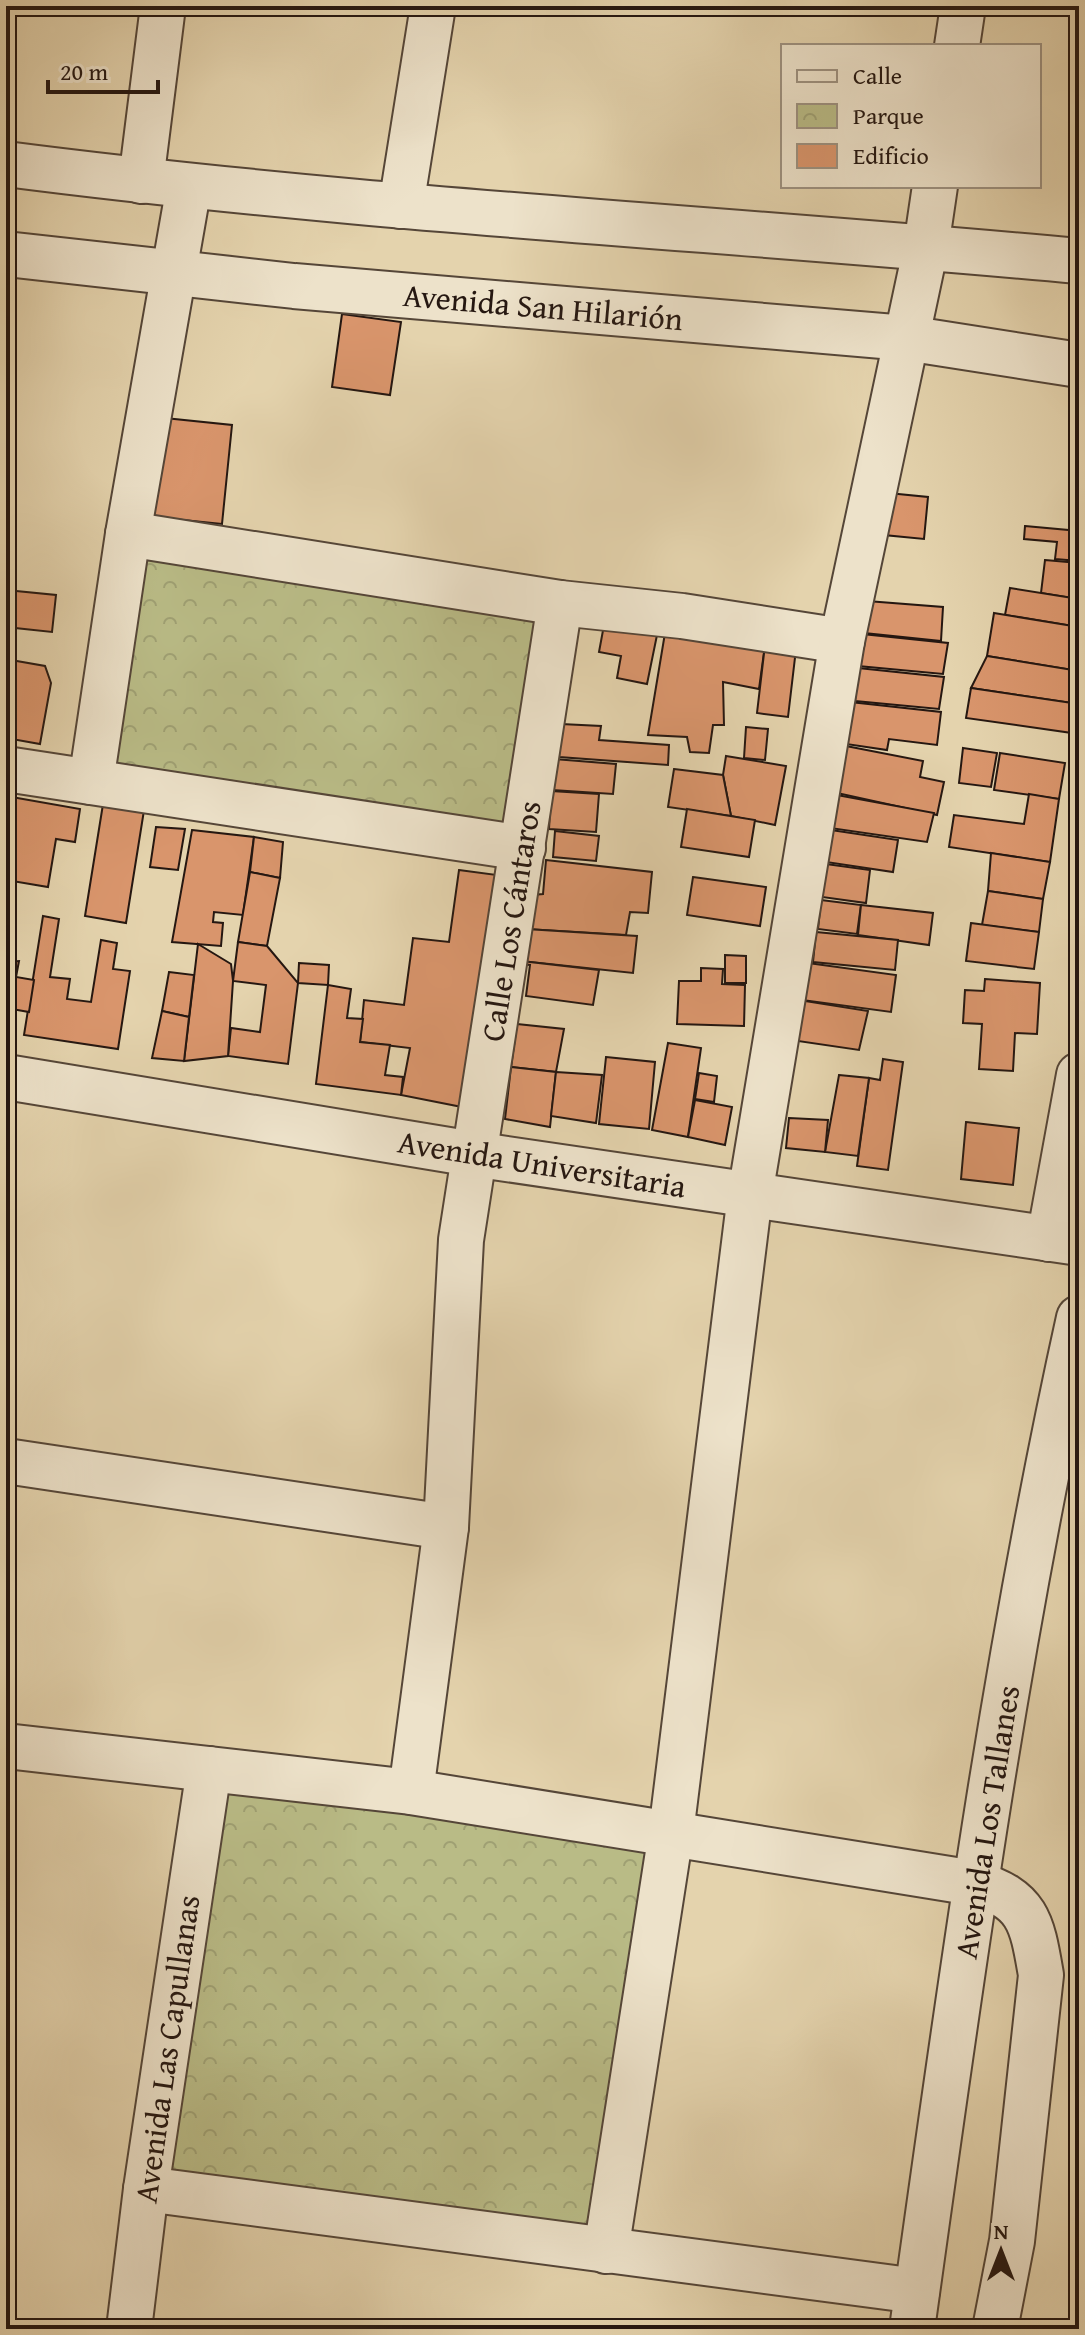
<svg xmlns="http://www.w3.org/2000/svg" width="1085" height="2335" viewBox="0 0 1085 2335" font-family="'Gentium Book Plus',serif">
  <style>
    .park { fill: url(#park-crowns); stroke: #6f694c; stroke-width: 2 }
    .building { fill: #d9956c; stroke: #251711; stroke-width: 2 }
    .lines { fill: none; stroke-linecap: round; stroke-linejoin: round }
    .minor-casing { stroke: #554638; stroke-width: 48 }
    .minor { stroke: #ede2ca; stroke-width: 44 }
    .labels { text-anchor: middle; stroke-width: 7; stroke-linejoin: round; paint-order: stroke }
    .street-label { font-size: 32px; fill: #251711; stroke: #ede2ca }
  </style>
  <defs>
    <pattern id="park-crowns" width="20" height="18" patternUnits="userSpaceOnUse" patternTransform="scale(2)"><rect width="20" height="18" fill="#b9bb86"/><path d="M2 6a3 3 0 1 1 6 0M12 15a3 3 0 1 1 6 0" fill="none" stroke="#9fa073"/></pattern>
  </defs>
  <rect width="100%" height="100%" fill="#e4d3ad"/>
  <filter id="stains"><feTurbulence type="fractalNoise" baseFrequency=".0025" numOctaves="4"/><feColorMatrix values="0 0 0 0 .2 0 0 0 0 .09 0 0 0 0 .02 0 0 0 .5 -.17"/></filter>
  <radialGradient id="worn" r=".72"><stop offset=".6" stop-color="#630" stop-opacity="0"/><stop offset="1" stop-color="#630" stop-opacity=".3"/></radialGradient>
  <!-- park -->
  <g class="park">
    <polygon points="128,534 560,603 523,848 91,782"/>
    <polygon points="217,1781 651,1839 592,2245 158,2187"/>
  </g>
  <!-- building -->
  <g class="building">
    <polygon points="342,314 401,322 390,395 332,387"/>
    <polygon points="155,417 232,425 222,524 144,516"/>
    <polygon points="888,493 928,497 924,539 884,535"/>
    <polygon points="1025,526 1079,531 1079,561 1055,559 1057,542 1024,539"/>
    <polygon points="1045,560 1079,563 1079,599 1041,593"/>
    <polygon points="1010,588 1079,599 1079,627 1005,615"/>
    <polygon points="6,590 56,595 52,632 6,627"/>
    <polygon points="867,601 943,607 941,641 864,633"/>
    <polygon points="994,613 1079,627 1079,671 987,656"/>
    <polygon points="604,625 657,635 647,684 617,678 621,656 599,652"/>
    <polygon points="666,627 765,645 759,689 723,682 724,725 713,725 709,753 690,752 687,737 648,735"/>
    <polygon points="862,634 948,643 943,674 858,666"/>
    <polygon points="765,645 796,649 788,717 757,713"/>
    <polygon points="987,656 1079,671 1079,704 971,688"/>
    <polygon points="11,660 45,666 51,683 40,744 6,738 6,689"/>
    <polygon points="858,668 944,677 939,709 855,701"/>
    <polygon points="971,688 1079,704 1079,734 966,718"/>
    <polygon points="850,702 941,712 937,745 889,739 887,750 846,744"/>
    <polygon points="561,724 601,726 599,740 669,745 668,765 559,757"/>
    <polygon points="746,727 768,729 765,760 744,758"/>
    <polygon points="846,746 923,761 920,777 944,782 937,815 837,793"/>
    <polygon points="963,748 997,753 991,787 959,783"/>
    <polygon points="1000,753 1065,763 1059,799 994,790"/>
    <polygon points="726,756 786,766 775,825 731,816 723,775"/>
    <polygon points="554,759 616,764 613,794 552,790"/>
    <polygon points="674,769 723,775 731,816 668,807"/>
    <polygon points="551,791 599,794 596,832 549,829"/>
    <polygon points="1029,794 1059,799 1050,862 949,847 954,815 1024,824"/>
    <polygon points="837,795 934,813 927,842 830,828"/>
    <polygon points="6,796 80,809 75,842 56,839 48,887 6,880"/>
    <polygon points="104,798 145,804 126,923 85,916"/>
    <polygon points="687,809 755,820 749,857 681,847"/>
    <polygon points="156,827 185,829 178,870 150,867"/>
    <polygon points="192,830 254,837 243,915 214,912 213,922 223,923 221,946 172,942"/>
    <polygon points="831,830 898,840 893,872 826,862"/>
    <polygon points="555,831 599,836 596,861 553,857"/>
    <polygon points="254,837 283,842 280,878 250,872"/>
    <polygon points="991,853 1050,862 1043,899 988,891"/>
    <polygon points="546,860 652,872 648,913 630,912 626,935 526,929 532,895 543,894"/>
    <polygon points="826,864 870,870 866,903 822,897"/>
    <polygon points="459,870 497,875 467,1108 401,1095 410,1048 360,1042 364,1000 404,1005 413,938 449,942"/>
    <polygon points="250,872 280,878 267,946 238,942"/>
    <polygon points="693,877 766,887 760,926 687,915"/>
    <polygon points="988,891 1043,899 1039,932 982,925"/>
    <polygon points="821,900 861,905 857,934 818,929"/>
    <polygon points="861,905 933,913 929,945 858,935"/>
    <polygon points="43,916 59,919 50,977 70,979 67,999 91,1002 101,940 117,943 113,969 130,971 118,1049 24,1035"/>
    <polygon points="971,923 1039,932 1034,969 966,961"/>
    <polygon points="526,929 637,936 633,973 521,961"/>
    <polygon points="816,932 898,940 895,970 813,962"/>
    <polygon points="238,942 267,946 298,983 288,1064 228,1056 231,1028 260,1032 266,985 233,981"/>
    <polygon points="198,944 231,964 233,981 228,1056 184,1061"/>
    <polygon points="725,955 746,956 746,983 725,983"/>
    <polygon points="19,961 16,977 34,980 29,1012 6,1008 6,962"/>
    <polygon points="521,961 599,970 593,1005 526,996 530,965 520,964"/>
    <polygon points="299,963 329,965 328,985 298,983"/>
    <polygon points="808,963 896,975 891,1012 802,1000"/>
    <polygon points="701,968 723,969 722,984 745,985 744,1026 677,1024 679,981 701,981"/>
    <polygon points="169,972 194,975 189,1017 162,1011"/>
    <polygon points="985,979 1040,983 1037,1034 1015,1033 1013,1071 979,1069 982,1024 963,1023 965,990 984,991"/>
    <polygon points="328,985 351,989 347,1018 363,1019 360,1042 390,1045 385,1075 403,1077 401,1095 316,1084"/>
    <polygon points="799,1000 868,1011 859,1050 791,1040"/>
    <polygon points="162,1011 189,1017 184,1061 152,1058"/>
    <polygon points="517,1024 564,1029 556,1072 511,1067"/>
    <polygon points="668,1043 701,1048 688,1137 652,1130"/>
    <polygon points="606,1057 655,1062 649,1129 599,1124"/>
    <polygon points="883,1059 903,1062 888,1170 857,1166 869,1078 880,1080"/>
    <polygon points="511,1067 556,1072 550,1127 505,1119"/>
    <polygon points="556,1072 602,1075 596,1123 551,1116"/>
    <polygon points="699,1073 717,1076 714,1102 695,1099"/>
    <polygon points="839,1075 869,1078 858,1156 825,1152"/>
    <polygon points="695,1100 732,1107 725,1145 688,1137"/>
    <polygon points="789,1118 828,1120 825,1152 786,1148"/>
    <polygon points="966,1122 1019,1128 1013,1185 961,1179"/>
  </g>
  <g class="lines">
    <!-- minor casing -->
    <g class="minor-casing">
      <g id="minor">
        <polyline points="957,46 963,6"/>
        <path d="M6 164C362 210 721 228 1079 261"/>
        <polyline points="141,181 163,6"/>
        <polyline points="401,206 433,6"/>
        <polyline points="6,254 294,286 906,338 1079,365"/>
        <polyline points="128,534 560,603 682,616 842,641"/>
        <polyline points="6,769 523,848"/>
        <polyline points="91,782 128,534 189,186"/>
        <polyline points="6,1077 473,1154 1079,1243"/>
        <polyline points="1049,1239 1079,1075"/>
        <polyline points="6,1461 446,1527"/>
        <path d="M6 1746 411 1792 974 1883C1029 1899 1032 1923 1041 1975L1012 2241 995 2329"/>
        <polyline points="411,1792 446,1527 461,1240 560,603"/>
        <polyline points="146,2189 917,2291"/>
        <polyline points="606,2251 671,1833 750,1195 842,641 926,247 935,186"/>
        <polyline points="129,2329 146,2189 209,1769"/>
        <path d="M912 2329C959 1991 1005 1652 1079 1318"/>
      </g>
    </g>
    <!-- minor -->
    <use href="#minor" class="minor"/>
  </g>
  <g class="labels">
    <!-- street labels -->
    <g class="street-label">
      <text transform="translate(543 307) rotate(5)" y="11">Avenida San Hilarión</text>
      <text transform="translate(511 921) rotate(-81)" y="11">Calle Los Cántaros</text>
      <text transform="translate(542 1164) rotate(9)" y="11">Avenida Universitaria</text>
      <text transform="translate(987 1822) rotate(-81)" y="11">Avenida Los Tallanes</text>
      <text transform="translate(167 2049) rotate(-82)" y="11">Avenida Las Capullanas</text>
    </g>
  </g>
  <!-- margin -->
  <rect width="1085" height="2335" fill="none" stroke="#e4d3ad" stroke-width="32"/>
  <rect x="8" y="8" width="1069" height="2319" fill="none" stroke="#251711" stroke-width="4"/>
  <rect x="16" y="16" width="1053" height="2303" fill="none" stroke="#251711" stroke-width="2"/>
  <!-- legend -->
  <rect x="781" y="44" width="260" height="144" fill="#ede2ca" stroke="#9d9180" stroke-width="2"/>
  <rect x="797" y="70" width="40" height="12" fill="#ede2ca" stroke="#9d9180" stroke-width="2"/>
  <text x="853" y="84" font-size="24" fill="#251711">Calle</text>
  <rect x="797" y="104" width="40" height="24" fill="url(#park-crowns)" stroke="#9d9180" stroke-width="2"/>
  <text x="853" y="124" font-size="24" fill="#251711">Parque</text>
  <rect x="797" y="144" width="40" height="24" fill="#d9956c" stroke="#9d9180" stroke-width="2"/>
  <text x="853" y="164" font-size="24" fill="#251711">Edificio</text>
  <!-- north arrow -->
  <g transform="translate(1001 2251)" stroke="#ede2ca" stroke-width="6" paint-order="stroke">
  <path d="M0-6L14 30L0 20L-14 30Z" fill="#251711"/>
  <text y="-12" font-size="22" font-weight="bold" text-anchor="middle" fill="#251711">N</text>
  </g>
  <!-- scale -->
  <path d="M48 80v12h110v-12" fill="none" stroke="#251711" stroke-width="4"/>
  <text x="60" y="80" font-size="24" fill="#251711" stroke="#ede2ca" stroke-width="6" paint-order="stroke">20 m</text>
  <rect width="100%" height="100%" filter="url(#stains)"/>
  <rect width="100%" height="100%" fill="url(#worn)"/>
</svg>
